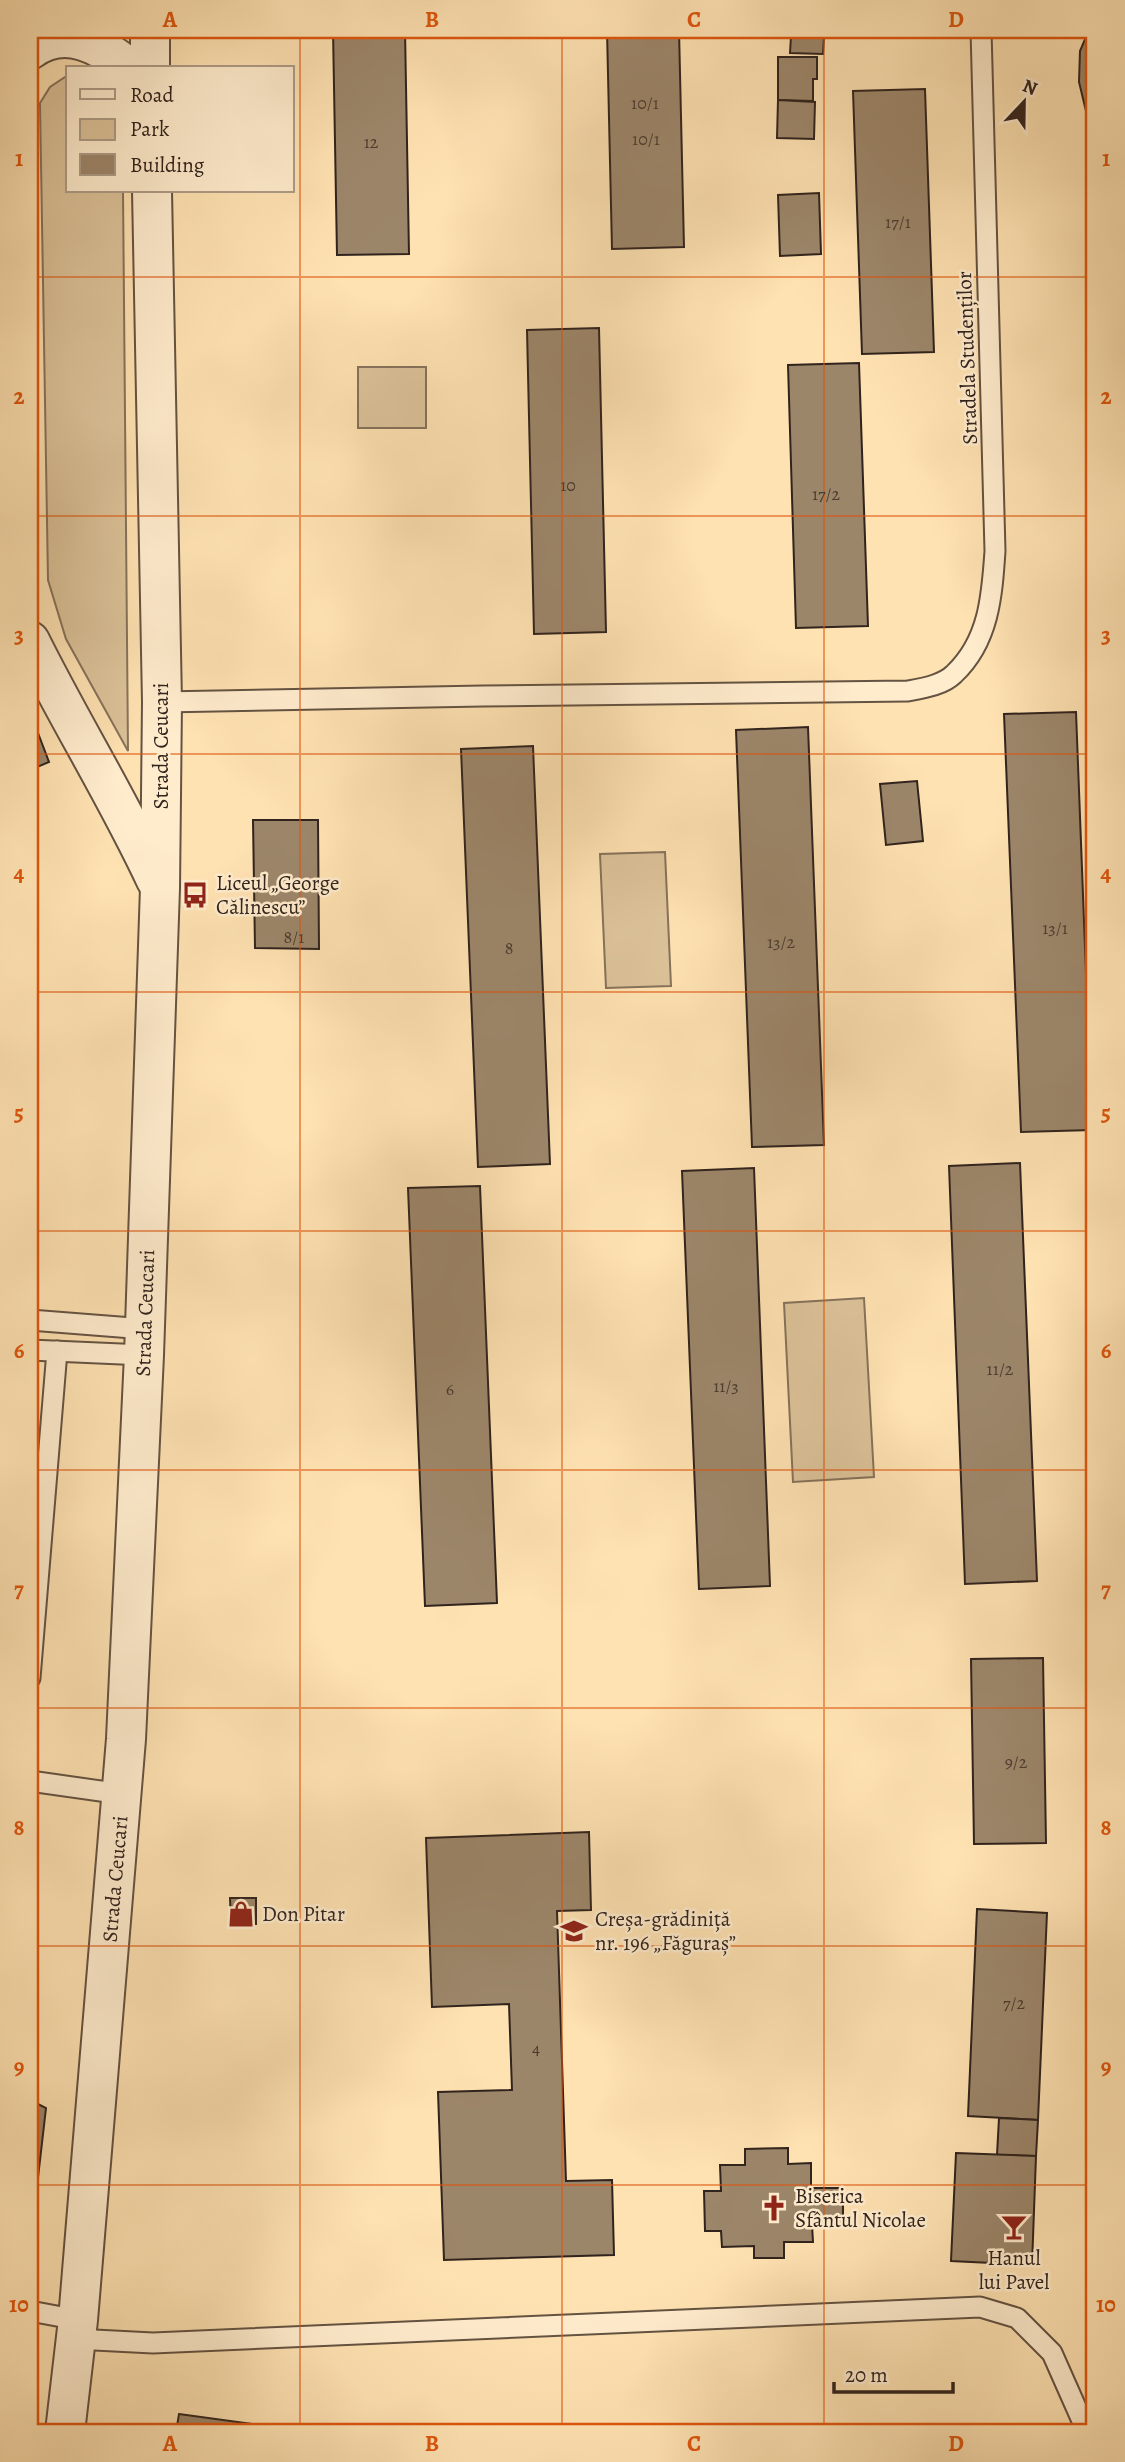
<svg xmlns="http://www.w3.org/2000/svg" width="1125" height="2462" viewBox="0 0 1125 2462" font-family="Alegreya,serif">
  <style>
    .green { fill: #dcc299; stroke: #86725b; stroke-width: 2 }
    .building { fill: #9c866a; stroke: #31231d; stroke-width: 2 }
    .lines { fill: none; stroke-linecap: round; stroke-linejoin: round }
    .service-casing { stroke: #645342; stroke-width: 23 }
    .minor-casing { stroke: #645342; stroke-width: 42 }
    .tertiary-casing { stroke: #645342; stroke-width: 42 }
    .service { stroke: #ffeccd; stroke-width: 19 }
    .minor { stroke: #ffeccd; stroke-width: 38 }
    .tertiary { stroke: #ffeccd; stroke-width: 38 }
    .grid { fill: none; stroke: #df560d; stroke-width: 2; stroke-opacity: 0.55 }
    .labels { text-anchor: middle; stroke-width: 5; stroke-linejoin: round; paint-order: stroke }
    .number-label { font-size: 18px; fill: #4c3c30 }
    .street-label { font-size: 21px; fill: #31231d; stroke: #ffeccd }
    .poi-label { font-size: 21px; fill: #31231d; stroke: #ffeccd; text-anchor: start }
    .neatline { fill: none; stroke: #df560d; stroke-width: 2.5 }
    .grid-label { font-size: 23px; text-anchor: middle; font-weight: bold; fill: #df560d }
  </style>
  <rect width="100%" height="100%" fill="#ffe2b2"/>
  <filter id="stains"><feTurbulence type="fractalNoise" baseFrequency=".00286" numOctaves="4"/><feColorMatrix values="0 0 0 0 .2 0 0 0 0 .09 0 0 0 0 .02 0 0 0 .5 -.17"/></filter>
  <radialGradient id="worn" r=".72"><stop offset=".6" stop-color="#630" stop-opacity="0"/><stop offset="1" stop-color="#630" stop-opacity=".3"/></radialGradient>
  <!-- green -->
  <g class="green">
    <polygon points="68,75 68,191 123,191 128,751 66,639 48,580 40,103 50,87"/>
    <rect x="358" y="367" width="68" height="61"/>
    <polygon points="665,852 671,986 606,988 600,854"/>
    <polygon points="864,1298 874,1477 793,1482 784,1303"/>
  </g>
  <!-- building -->
  <g class="building">
    <polygon points="333,30 405,30 409,254 337,255"/>
    <polygon points="607,30 679,30 684,247 612,249"/>
    <polygon points="1089,30 1095,30 1095,125 1086,111 1079,82 1080,51"/>
    <polygon points="791,36 824,37 823,54 790,53"/>
    <polygon points="778,57 817,57 817,79 813,79 813,101 778,100"/>
    <polygon points="925,89 934,352 862,354 853,91"/>
    <polygon points="778,100 815,102 814,139 777,138"/>
    <polygon points="819,193 821,254 780,256 778,195"/>
    <polygon points="599,328 606,632 534,634 527,330"/>
    <polygon points="859,363 868,626 796,628 788,365"/>
    <polygon points="1076,712 1092,1130 1021,1132 1004,714"/>
    <polygon points="808,727 824,1145 752,1147 736,730"/>
    <polygon points="38,733 49,762 30,770 30,737"/>
    <polygon points="533,746 550,1164 478,1167 461,749"/>
    <polygon points="917,781 923,841 886,845 880,784"/>
    <polygon points="253,820 318,820 319,949 255,948"/>
    <polygon points="1020,1163 1037,1581 965,1584 949,1166"/>
    <polygon points="754,1168 770,1586 699,1589 682,1171"/>
    <polygon points="480,1186 497,1603 425,1606 408,1188"/>
    <polygon points="1043,1658 1046,1843 974,1844 971,1659"/>
    <polygon points="589,1832 591,1910 557,1911 566,2181 612,2180 614,2255 444,2260 438,2092 512,2090 509,2004 432,2007 426,1838"/>
    <polygon points="230,1898 256,1898 256,1924 231,1925"/>
    <polygon points="977,1909 1047,1913 1038,2120 968,2116"/>
    <polygon points="30,2100 46,2108 30,2247"/>
    <polygon points="999,2118 1038,2120 1036,2156 997,2155"/>
    <polygon points="788,2148 788,2164 811,2163 811,2188 843,2188 843,2225 812,2225 813,2242 784,2242 784,2258 754,2258 754,2246 722,2247 721,2231 705,2231 704,2191 721,2191 720,2165 745,2165 745,2149"/>
    <polygon points="956,2153 1036,2156 1032,2265 951,2261"/>
    <polygon points="179,2414 274,2427 273,2432 176,2432"/>
  </g>
  <g class="lines">
    <!-- service casing -->
    <g class="service-casing">
      <g id="service">
        <path d="M162 702 483 696 908 691C924 688 943 685 954 674 989 641 992 596 995 551L981 30"/>
        <polyline points="30,1320 145,1329"/>
        <polyline points="30,1350 144,1355"/>
        <polyline points="30,1678 57,1351"/>
        <polyline points="30,1781 122,1794"/>
        <polyline points="30,2311 78,2320"/>
        <polyline points="75,2339 153,2343 980,2307 1017,2318 1052,2353 1087,2432"/>
      </g>
    </g>
    <!-- minor casing -->
    <g class="minor-casing">
      <polyline id="minor" points="150,30 150,68"/>
    </g>
    <!-- tertiary casing -->
    <g class="tertiary-casing">
      <g id="tertiary">
        <path d="M30 50C65 24 101 45 129 68"/>
        <path d="M30 641C70 722 118 798 156 880"/>
        <polyline points="65,2432 78,2320 126,1739 144,1355 160,888 162,702 152,191"/>
      </g>
    </g>
    <!-- service -->
    <use href="#service" class="service"/>
    <!-- minor -->
    <use href="#minor" class="minor"/>
    <!-- tertiary -->
    <use href="#tertiary" class="tertiary"/>
  </g>
  <!-- grid -->
  <path class="grid" d="M300 30V2432M562 30V2432M824 30V2432M30 277H1095M30 516H1095M30 754H1095M30 992H1095M30 1231H1095M30 1470H1095M30 1708H1095M30 1946H1095M30 2185H1095"/>
  <!-- icons -->
  <defs>
    <g id="bus-bare" transform="scale(2.1)"><path d="M-5-6H5V4H4V6H2V4H-2V6H-4V4H-5ZM-3.5-4V0h7V-4ZM-3.5 1.2v1.5H-2V1.2ZM2 1.2v1.5H3.5V1.2Z" fill="#8f2418" stroke="#ffeccd" stroke-width="2.5" paint-order="stroke"/></g>
    <g id="shop-bare" transform="scale(2.1)"><path d="M-5-2.5h2.3a2.7 3.5 0 0 1 5.4 0H5L5.5 6h-11ZM-1.5-2.5h3a1.5 2.3 0 0 0-3 0Z" fill="#8f2418" stroke="#ffeccd" stroke-width="2.5" paint-order="stroke"/></g>
    <g id="school-bare" transform="scale(2.1)"><path d="M0-5L7-2L0 1L-7-2ZM-4 1L0 2.5L4 1V4Q0 6-4 4Z" fill="#8f2418" stroke="#ffeccd" stroke-width="2.5" paint-order="stroke"/></g>
    <g id="church-bare" transform="scale(2.1)"><path d="M-1.2-6h2.4v3.5h3.3v2.4h-3.3V6h-2.4V-.1h-3.3v-2.4h3.3Z" fill="#8f2418" stroke="#ffeccd" stroke-width="2.5" paint-order="stroke"/></g>
    <g id="bar-bare" transform="scale(2.1)"><path d="M-6-5H6L.8 .8V4.5H3.5V6h-7V4.5H-.8V.8Z" fill="#8f2418" stroke="#ffeccd" stroke-width="2.5" paint-order="stroke"/></g>
  </defs>
  <g fill-rule="evenodd">
    <use href="#bus-bare" x="195" y="895"/>
    <use href="#shop-bare" x="241" y="1914"/>
    <use href="#school-bare" x="574" y="1931"/>
    <use href="#church-bare" x="774" y="2208"/>
    <use href="#bar-bare" x="1014" y="2227"/>
  </g>
  <g class="labels">
    <!-- number labels -->
    <g class="number-label">
      <text x="645" y="109">10/1</text>
      <text x="646" y="145">10/1</text>
      <text x="371" y="148">12</text>
      <text x="898" y="228">17/1</text>
      <text x="568" y="491">10</text>
      <text x="826" y="500">17/2</text>
      <text x="1055" y="934">13/1</text>
      <text x="294" y="943">8/1</text>
      <text x="781" y="948">13/2</text>
      <text x="509" y="954">8</text>
      <text x="1000" y="1375">11/2</text>
      <text x="726" y="1392">11/3</text>
      <text x="450" y="1395">6</text>
      <text x="1016" y="1768">9/2</text>
      <text x="1014" y="2009">7/2</text>
      <text x="536" y="2054">4</text>
    </g>
    <!-- street labels -->
    <g class="street-label">
      <text transform="translate(967 358) rotate(-92)" y="7">Stradela Studenților</text>
      <text transform="translate(161 746) rotate(-90)" y="7">Strada Ceucari</text>
      <text transform="translate(145 1313) rotate(-88)" y="7">Strada Ceucari</text>
      <text transform="translate(115 1879) rotate(-85)" y="7">Strada Ceucari</text>
    </g>
    <!-- poi labels -->
    <g class="poi-label">
      <text x="216" y="890">Liceul „George<tspan x="216" dy="24">Călinescu”</tspan></text>
      <text x="262" y="1921">Don Pitar</text>
      <text x="595" y="1926">Creșa-grădiniță<tspan x="595" dy="24">nr. 196 „Făguraș”</tspan></text>
      <text x="795" y="2203">Biserica<tspan x="795" dy="24">Sfântul Nicolae</tspan></text>
      <text x="1014" y="2265" text-anchor="middle">Hanul<tspan x="1014" dy="24">lui Pavel</tspan></text>
    </g>
  </g>
  <!-- margin -->
  <rect width="1125" height="2462" fill="none" stroke="#ffe2b2" stroke-width="77"/>
  <!-- legend -->
  <rect x="66" y="66" width="228" height="126" fill="#ffeccd" stroke="#ad9c87" stroke-width="2"/>
  <rect x="80" y="89" width="35" height="10" fill="#ffeccd" stroke="#ad9c87" stroke-width="2"/>
  <text x="130" y="102" font-size="21" fill="#31231d">Road</text>
  <rect x="80" y="119" width="35" height="21" fill="#dcc299" stroke="#ad9c87" stroke-width="2"/>
  <text x="130" y="136" font-size="21" fill="#31231d">Park</text>
  <rect x="80" y="154" width="35" height="21" fill="#9c866a" stroke="#ad9c87" stroke-width="2"/>
  <text x="130" y="172" font-size="21" fill="#31231d">Building</text>
  <!-- north arrow -->
  <g transform="translate(1024 102) rotate(22)" stroke="#ffeccd" stroke-width="5" paint-order="stroke">
  <path d="M0-5L12 26L0 18L-12 26Z" fill="#31231d"/>
  <text y="-10" font-size="19" font-weight="bold" text-anchor="middle" fill="#31231d">N</text>
  </g>
  <!-- scale -->
  <path d="M834 2382v10h119v-10" fill="none" stroke="#31231d" stroke-width="3.5"/>
  <text x="845" y="2382" font-size="21" fill="#31231d" stroke="#ffeccd" stroke-width="5" paint-order="stroke">20 m</text>
  <rect x="38" y="38" width="1048" height="2386" class="neatline"/>
  <g class="grid-label">
    <text x="170" y="27">A</text>
    <text x="432" y="27">B</text>
    <text x="694" y="27">C</text>
    <text x="956" y="27">D</text>
    <text x="19" y="166">1</text>
    <text x="1106" y="166">1</text>
    <text x="19" y="404">2</text>
    <text x="1106" y="404">2</text>
    <text x="19" y="643">3</text>
    <text x="1106" y="643">3</text>
    <text x="19" y="881">4</text>
    <text x="1106" y="881">4</text>
    <text x="19" y="1120">5</text>
    <text x="1106" y="1120">5</text>
    <text x="19" y="1358">6</text>
    <text x="1106" y="1358">6</text>
    <text x="19" y="1597">7</text>
    <text x="1106" y="1597">7</text>
    <text x="19" y="1835">8</text>
    <text x="1106" y="1835">8</text>
    <text x="19" y="2074">9</text>
    <text x="1106" y="2074">9</text>
    <text x="19" y="2312">10</text>
    <text x="1106" y="2312">10</text>
    <text x="170" y="2451">A</text>
    <text x="432" y="2451">B</text>
    <text x="694" y="2451">C</text>
    <text x="956" y="2451">D</text>
  </g>
  <rect width="100%" height="100%" filter="url(#stains)"/>
  <rect width="100%" height="100%" fill="url(#worn)"/>
</svg>
